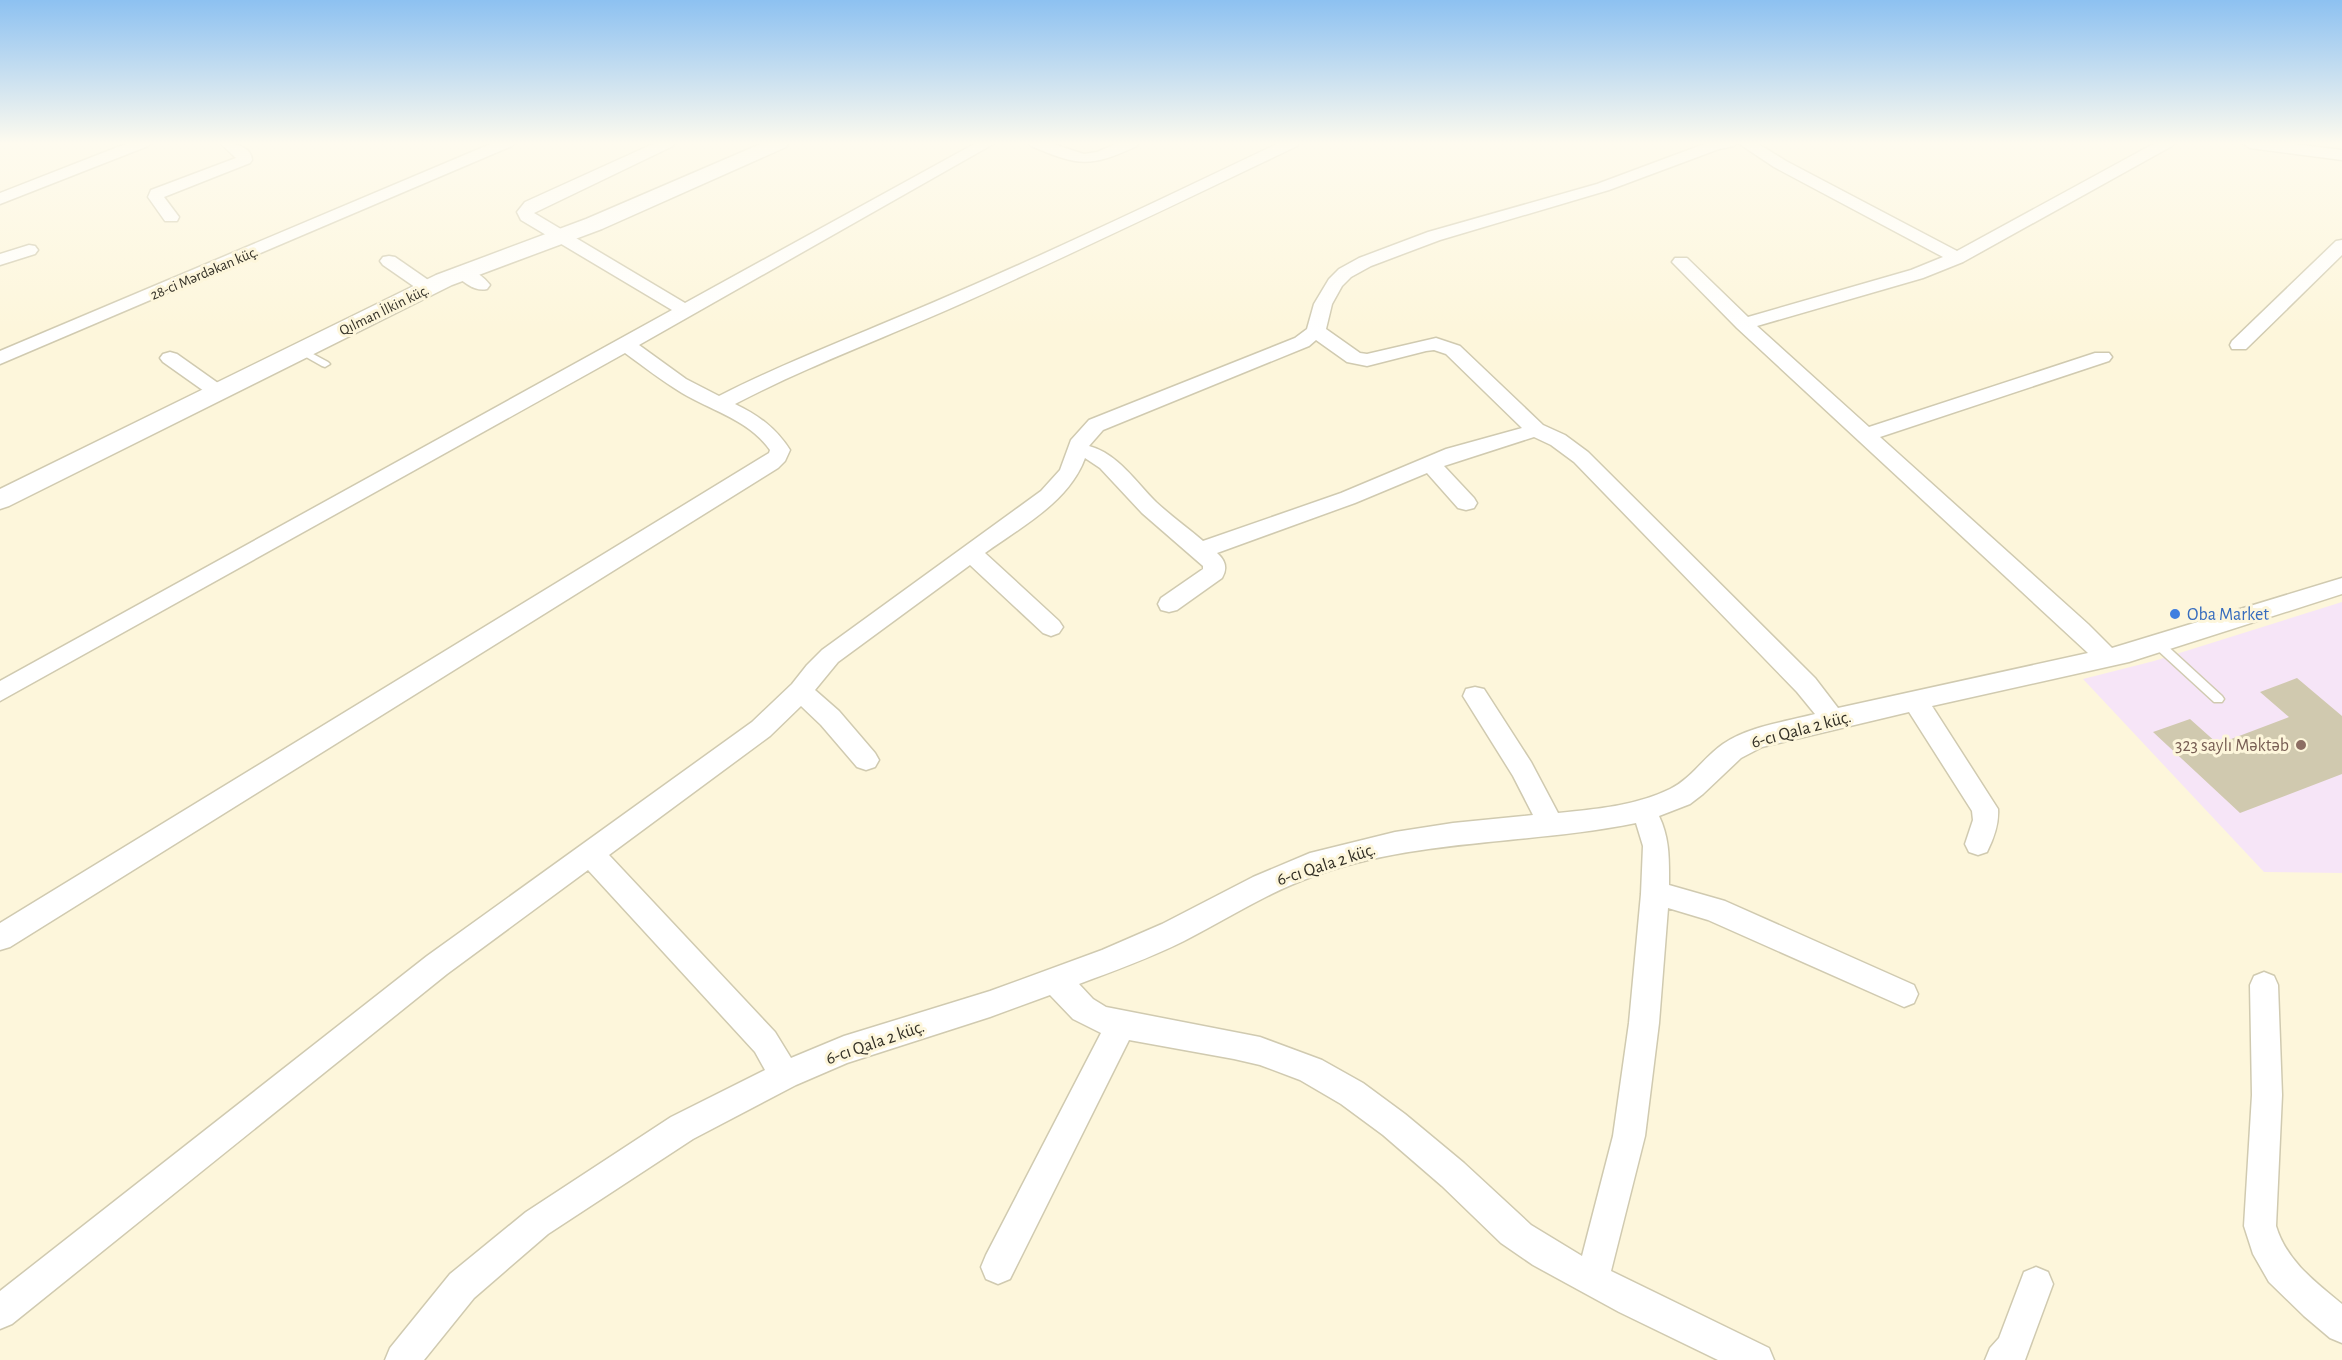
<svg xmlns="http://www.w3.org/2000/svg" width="2342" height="1360" viewBox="0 0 2342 1360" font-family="'Alegreya Sans',sans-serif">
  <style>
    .education { fill: #f6e5f7 }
    .building { fill: #d0c9af }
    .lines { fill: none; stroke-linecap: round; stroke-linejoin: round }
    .service-casing { stroke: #d0cab0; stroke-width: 3 }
    .minor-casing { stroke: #d0cab0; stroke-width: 3 }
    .tertiary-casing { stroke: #d0cab0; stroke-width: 3 }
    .service { fill: #fff; fill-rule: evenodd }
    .minor { fill: #fff; fill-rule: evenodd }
    .tertiary { fill: #fff; fill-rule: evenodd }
    .shop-dot { fill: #3f7fe0; stroke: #fdf6db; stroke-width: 2 }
    .education-dot { fill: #8d6e63; stroke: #fdf6db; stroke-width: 2 }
    .labels { text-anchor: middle; stroke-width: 6; stroke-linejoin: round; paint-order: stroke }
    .far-street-label { font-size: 15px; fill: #333026; stroke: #fdf6db }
    .shop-label { font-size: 18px; fill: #366cbe; stroke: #fdf6db; text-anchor: start }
    .street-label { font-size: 18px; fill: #333026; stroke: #fdf6db }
    .education-label { font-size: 18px; fill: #785e54; stroke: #fdf6db; text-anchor: end }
  </style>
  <rect width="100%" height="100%" fill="#fdf6db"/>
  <!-- education -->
  <polygon class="education" points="2342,602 2342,873 2264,872 2083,679 2154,661"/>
  <!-- building -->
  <polygon class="building" points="2297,678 2342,716 2342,774 2240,813 2153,732 2190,719 2218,744 2289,717 2260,692"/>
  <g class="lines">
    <!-- service casing -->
    <g class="service-casing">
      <g id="service">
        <polygon points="302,348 328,362 330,364 325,367 322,366 299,353 297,351"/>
        <polygon points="2158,640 2162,641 2222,696 2224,699 2222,702 2214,702 2154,647 2152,644"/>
      </g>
    </g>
    <!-- minor casing -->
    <g class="minor-casing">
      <g id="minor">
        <polygon points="128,143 150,143 148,146 0,204 0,193"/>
        <path d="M220 143C232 143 251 145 252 160L250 163 164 197 179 217 177 221H165L148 197 151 190 236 158Z"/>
        <polygon points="493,143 514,143 512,146 0,364 0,351"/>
        <path d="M655 143H675L673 146 534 213 685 303 976 143H995L639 345 686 379 719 396C788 361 860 334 932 303 1049 253 1164 198 1279 143H1299L1297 146C1180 202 1064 258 947 310 876 341 804 368 735 404 758 415 776 428 790 450L785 461 778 468 10 947 0 950V923L769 453 770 450C749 420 712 411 682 393 662 381 643 366 625 353L0 701V681L672 310 521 220 517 212 525 202Z"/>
        <path d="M1029 143H1050L1084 154 1097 152 1118 143H1139L1137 146C1089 168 1079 166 1031 146Z"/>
        <path d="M1707 143H1736L1734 146 1719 149 1609 190 1440 240 1371 266 1351 277 1342 286 1332 304 1326 329 1360 353 1367 354 1436 338 1460 346 1543 425 1565 435 1588 452 1815 678 1838 708 2088 653 1737 328 1672 262 1675 258H1687L1748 317 1911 270 1943 257 1774 167 1738 143H1757L1786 161 1957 251 2155 143H2174L2172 146 1963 262 1923 278 1757 326 1869 427 2095 353H2109L2112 357 2109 361 1880 437 2088 624 2112 648 2342 578V594L2129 662 1932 706 1998 809C1999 824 1994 838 1987 852L1978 855 1969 852 1965 844 1973 820 1972 811 1909 712 1762 747 1741 758 1703 794 1690 804 1659 816C1670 839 1669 860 1669 885L1725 901 1914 985 1918 994 1914 1003 1904 1007 1708 920 1668 908 1659 1023 1645 1136 1611 1271 1769 1348 1774 1360H1718L1619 1312 1533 1265 1501 1243 1442 1186 1383 1135 1341 1104 1300 1080 1260 1065 1234 1059 1129 1040 1010 1279 998 1284 986 1279 981 1267 986 1255 1101 1033 1073 1019 1050 995 990 1017 847 1063 796 1085 693 1139 548 1234 474 1298 424 1360H385L390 1348 450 1274 526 1212 671 1117 765 1070 755 1052 588 870 447 974 12 1324 0 1329V1291L427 956 752 722 792 684 807 665 822 650 1041 491 1060 470 1071 440 1089 420 1295 338 1307 329 1314 304 1329 279 1339 269 1359 258 1428 232 1597 184ZM1316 340 1347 362 1367 366 1426 351 1434 350 1446 354 1522 428 1446 449 1341 493 1203 541C1188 528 1171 516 1156 502 1135 481 1118 454 1089 446L1103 430 1309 346ZM1534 437 1551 445 1574 462 1797 692 1815 714C1785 722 1749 726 1723 744 1704 757 1691 779 1670 789 1635 806 1596 809 1558 813L1531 762 1484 689 1475 687 1466 689 1463 696 1513 776 1533 815 1453 823 1395 832 1310 853 1253 877 1162 924 1102 950 990 991 844 1036 791 1058 775 1032 609 855 770 736 801 706 821 725 857 767 866 770 875 767 879 760 875 753 839 711 815 690 838 662 970 565 1043 633 1051 636 1059 633 1063 627 1059 621 985 553C1021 527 1069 502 1085 458L1100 468 1142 513 1203 566V569L1161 598 1158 604 1161 610 1169 612 1177 610 1222 578C1228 568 1225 560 1217 553L1355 503 1427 473 1458 508 1466 510 1474 508 1477 503 1474 498 1444 466ZM1636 823 1643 846 1641 894 1629 1023 1613 1136 1582 1256 1531 1225 1464 1163 1405 1114 1363 1083 1322 1060 1260 1037 1106 1007 1093 999 1079 984C1114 971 1150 958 1184 941 1227 919 1268 892 1314 876 1417 838 1529 845 1636 823Z"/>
        <polygon points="2242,143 2285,143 2342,150 2342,160 2250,148"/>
        <polygon points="2342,240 2342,255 2246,349 2232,349 2230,345 2232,341 2336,241"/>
        <polygon points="29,245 35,246 38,250 35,254 0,265 0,254"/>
        <polygon points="389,256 395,257 434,284 437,288 434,292 422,292 383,265 380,261 383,257"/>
        <path d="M463 267C473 269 484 277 490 285L487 289C475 292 462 282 454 272L457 268Z"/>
        <polygon points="170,352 177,354 225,388 228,392 225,396 211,396 163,362 160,358 163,354"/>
        <path d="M2264 972 2274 976 2278 985 2282 1095 2276 1226C2286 1260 2315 1282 2342 1304V1343L2330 1338 2304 1316 2269 1282 2253 1254 2244 1226 2252 1095 2250 985 2254 976Z"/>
        <polygon points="2036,1267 2048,1272 2053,1284 2025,1360 1985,1360 1990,1348 1999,1338 2024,1272"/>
      </g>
    </g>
    <!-- tertiary casing -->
    <g class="tertiary-casing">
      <polygon id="tertiary" points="763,143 789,143 786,147 602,229 452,285 9,506 0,509 0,489 436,275 586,219"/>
    </g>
    <!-- service -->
    <use href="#service" class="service"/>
    <!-- minor -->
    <use href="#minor" class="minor"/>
    <!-- tertiary -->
    <use href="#tertiary" class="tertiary"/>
  </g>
  <!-- sky -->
  <linearGradient id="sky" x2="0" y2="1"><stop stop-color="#8dc1f1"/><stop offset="0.43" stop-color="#fefbef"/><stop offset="1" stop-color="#fefbef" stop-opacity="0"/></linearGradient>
  <rect width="2342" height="333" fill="url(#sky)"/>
  <!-- markers -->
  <circle class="shop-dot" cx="2175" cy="614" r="6"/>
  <circle class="education-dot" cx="2301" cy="745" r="6"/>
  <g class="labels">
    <!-- far-street labels -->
    <g class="far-street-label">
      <text transform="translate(204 273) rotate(-23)" y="5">28-ci Mərdəkan küç.</text>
      <text transform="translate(384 310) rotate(-26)" y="5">Qılman İlkin küç.</text>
    </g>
    <!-- shop labels -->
    <g class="shop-label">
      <text x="2187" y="620">Oba Market</text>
    </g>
    <!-- street labels -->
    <g class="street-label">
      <text transform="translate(1801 729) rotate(-15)" y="6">6-cı Qala 2 küç.</text>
      <text transform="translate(1326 864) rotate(-18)" y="6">6-cı Qala 2 küç.</text>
      <text transform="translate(875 1042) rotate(-19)" y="6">6-cı Qala 2 küç.</text>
    </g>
    <!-- education labels -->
    <g class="education-label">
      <text x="2289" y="751">323 saylı Məktəb</text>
    </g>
  </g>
</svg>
